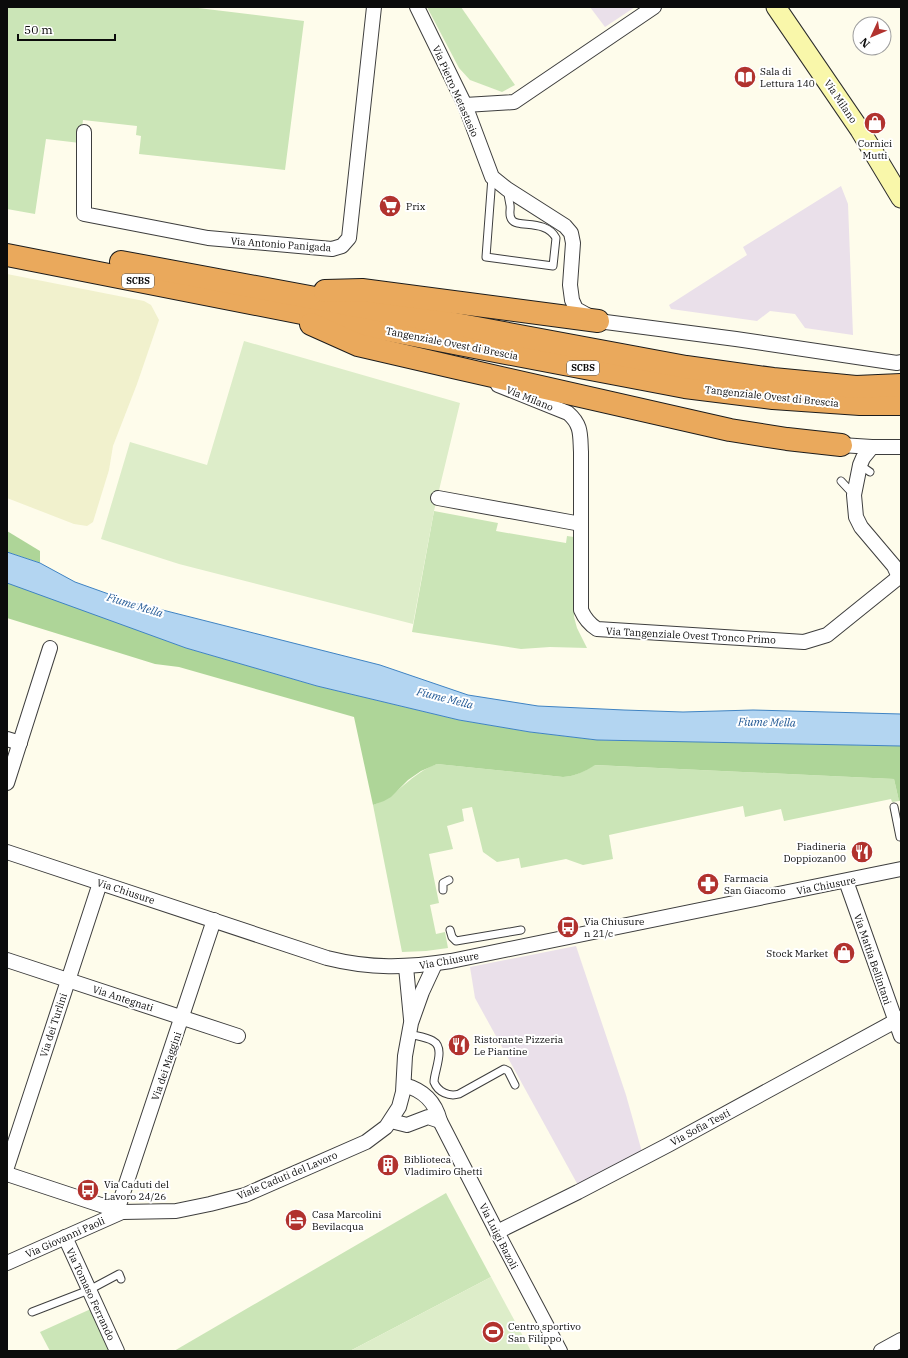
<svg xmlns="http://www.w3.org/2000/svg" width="908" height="1358" viewBox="0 0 908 1358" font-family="'IBM Plex Serif',serif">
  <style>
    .industrial { fill: #eae0ea }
    .farmland { fill: #f1f1cd }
    .green { fill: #cbe5b7 }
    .forest { fill: #aed598 }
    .pitch { fill: #ddedc9 }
    .water { fill: #b3d5f1; stroke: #3f83c3 }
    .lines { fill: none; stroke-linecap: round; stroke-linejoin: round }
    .lane-casing { stroke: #3e3e3e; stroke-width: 9 }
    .street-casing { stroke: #3e3e3e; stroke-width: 16 }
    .secondary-casing { stroke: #2d2d2d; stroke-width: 21 }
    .highway-casing { stroke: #1c1c1c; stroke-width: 24 }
    .lane { stroke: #fff; stroke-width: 7 }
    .street { stroke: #fff; stroke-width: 14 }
    .secondary { stroke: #f9f7aa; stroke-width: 19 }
    .highway { stroke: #eaa95c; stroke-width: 22 }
    .labels { text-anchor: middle; stroke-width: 4; stroke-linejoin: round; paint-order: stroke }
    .shield { fill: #fff; stroke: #545454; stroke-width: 1 }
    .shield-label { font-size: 9px; font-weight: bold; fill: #0b0b0b }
    .poi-label { font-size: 10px; fill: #0b0b0b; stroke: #fff; text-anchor: start }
    .street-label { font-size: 10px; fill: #0b0b0b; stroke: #fff }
    .water-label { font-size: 11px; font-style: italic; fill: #1e5693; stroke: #fff }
  </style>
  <rect width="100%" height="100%" fill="#fefceb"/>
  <!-- industrial -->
  <g class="industrial">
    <polygon points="590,7 635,7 605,27"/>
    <polygon points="841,186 848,204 853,335 805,328 795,314 770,311 757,321 671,309 669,305 747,255 743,247"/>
    <polygon points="576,946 626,1095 642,1152 579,1187 475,998 470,967"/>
  </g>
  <!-- farmland -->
  <polygon class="farmland" points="7,274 144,301 151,305 159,320 137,384 113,446 109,470 93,522 87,526 74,524 7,498"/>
  <!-- green -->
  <g class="green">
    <polygon points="7,7 190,7 304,21 285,170 139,154 141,136 136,135 137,126 83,120 80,143 46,139 35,214 7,209"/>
    <polygon points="427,7 461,7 515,85 502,92 470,80 459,68"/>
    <polygon points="434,511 498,523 496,531 566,543 567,536 574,537 574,617 577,628 587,648 550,647 521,649 412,632"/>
    <path d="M437 764 563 777C576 776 583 772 594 765L894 779 899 801 892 802 891 799 784 821 781 809 745 817 743 806 609 835 613 859 583 865 566 859 521 868 519 858 497 862 483 852 472 807 462 809 464 821 447 826 453 849 429 854 439 903 430 905 436 934 445 932 448 948 426 951 402 952 373 805C398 796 411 773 437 764Z"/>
    <polygon points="446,1193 491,1277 350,1351 174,1351"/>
    <polygon points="93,1308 113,1351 50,1351 40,1332"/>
  </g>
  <!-- forest -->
  <g class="forest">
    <polygon points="7,531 40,551 40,563 7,552"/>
    <path d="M7 582 186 648 317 686 459 720 530 732 597 740 901 746V800L899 801 894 779 595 765C584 772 576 776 563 777L437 764 421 771 408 780 391 797 384 801 373 805 354 717 179 667 155 664 7 618Z"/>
  </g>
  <!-- pitch -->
  <g class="pitch">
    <polygon points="244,341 460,403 434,511 413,624 179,564 101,539 130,442 207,465"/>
    <polygon points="491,1277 531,1351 350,1351"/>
  </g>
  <!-- water -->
  <polygon class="water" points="7,552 40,563 75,582 131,602 380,665 468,695 538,706 624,710 683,712 753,710 901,714 901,746 597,740 530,732 459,720 317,686 186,648 7,583"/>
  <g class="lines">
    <!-- lane casing -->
    <g class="lane-casing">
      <g id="lane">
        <path d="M492 177 486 257 553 266 556 238C546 219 518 228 512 220 508 215 511 210 510 205 509 200 508 194 507 189"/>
        <polyline points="860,465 870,472"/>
        <polyline points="841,481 854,495"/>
        <polyline points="894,807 900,837"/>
        <polyline points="443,890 443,883 449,880"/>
        <polyline points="450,930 452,937 456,941 521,930"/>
        <path d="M409 1034C416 1036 426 1037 433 1041 446 1048 434 1071 434 1082 438 1092 449 1097 459 1094L504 1069 508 1071 515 1085"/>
        <polyline points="32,1312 89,1290 119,1274 121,1279"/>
      </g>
    </g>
    <!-- street casing -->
    <g class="street-casing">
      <g id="street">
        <polyline points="417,7 465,105 492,177 507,189 565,226 571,233 573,243 570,285 572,300 576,309 598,321 736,339 897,363 901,362"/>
        <polyline points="465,105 514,102 654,7"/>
        <polyline points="84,132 84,214 208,238 332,249 342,246 349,238 374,7"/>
        <path d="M498 385 568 413C582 425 580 435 581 452V610C585 619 589 624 597 629L804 642 827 635 899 577"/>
        <polyline points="841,445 872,447 901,447"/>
        <polyline points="872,447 863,458 860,465 854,495 856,517 861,527 894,566 899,577"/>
        <polyline points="438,498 581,524"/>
        <polyline points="7,739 20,743"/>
        <polyline points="7,783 50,648"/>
        <path d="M7 852 327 958C371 969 406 968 451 961L901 869"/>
        <polyline points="846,881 901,1036"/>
        <polyline points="7,960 238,1036"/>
        <polyline points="406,967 411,1019"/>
        <path d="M404 1085C423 1090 435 1101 440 1121L497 1232 560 1351"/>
        <polyline points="391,1121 407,1125 428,1117 440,1121"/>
        <polyline points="7,1167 100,883"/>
        <polyline points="7,1174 122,1212 176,1211 210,1204 245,1195 366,1142 386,1127 399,1107 403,1092 405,1056 411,1023 422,992 435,964"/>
        <polyline points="117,1211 214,920"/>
        <polyline points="497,1232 578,1192 668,1145 901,1018"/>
        <polyline points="65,1237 117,1351"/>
        <polyline points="7,1263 122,1212"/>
        <polyline points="881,1351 901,1340"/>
      </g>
    </g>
    <!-- secondary casing -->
    <g class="secondary-casing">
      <polyline id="secondary" points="776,7 860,130 901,198"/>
    </g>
    <!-- highway casing -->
    <g class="highway-casing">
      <g id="highway">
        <polyline points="7,255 459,344 685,387 773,398 860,404 901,404"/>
        <polyline points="121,262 686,367 773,379 856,387 901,385"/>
        <polyline points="325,291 362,290 598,321"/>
        <polyline points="311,324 358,345 453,367 730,430 787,439 841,445"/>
      </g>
    </g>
    <!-- lane -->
    <use href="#lane" class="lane"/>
    <!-- street -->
    <use href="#street" class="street"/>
    <!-- secondary -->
    <use href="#secondary" class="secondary"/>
    <!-- highway -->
    <use href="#highway" class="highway"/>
  </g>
  <!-- icons -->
  <defs>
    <g id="library-disc" transform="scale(1.15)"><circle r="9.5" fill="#b1322e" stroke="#fff"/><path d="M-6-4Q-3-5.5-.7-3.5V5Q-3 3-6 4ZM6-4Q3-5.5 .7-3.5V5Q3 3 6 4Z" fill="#fff"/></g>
    <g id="shop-disc" transform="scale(1.15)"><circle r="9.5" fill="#b1322e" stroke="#fff"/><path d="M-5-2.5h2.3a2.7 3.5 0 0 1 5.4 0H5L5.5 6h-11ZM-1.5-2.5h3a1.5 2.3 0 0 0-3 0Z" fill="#fff"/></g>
    <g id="supermarket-disc" transform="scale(1.15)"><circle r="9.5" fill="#b1322e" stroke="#fff"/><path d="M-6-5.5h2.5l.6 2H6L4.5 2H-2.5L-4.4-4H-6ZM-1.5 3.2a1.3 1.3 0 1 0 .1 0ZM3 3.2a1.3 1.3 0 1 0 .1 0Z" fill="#fff"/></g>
    <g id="restaurant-disc" transform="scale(1.15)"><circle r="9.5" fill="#b1322e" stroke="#fff"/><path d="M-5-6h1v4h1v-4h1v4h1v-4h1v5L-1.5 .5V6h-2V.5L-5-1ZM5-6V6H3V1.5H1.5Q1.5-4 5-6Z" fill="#fff"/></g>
    <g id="pharmacy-disc" transform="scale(1.15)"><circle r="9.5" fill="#b1322e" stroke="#fff"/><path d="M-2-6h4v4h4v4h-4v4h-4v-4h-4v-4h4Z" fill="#fff"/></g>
    <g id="bus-disc" transform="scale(1.15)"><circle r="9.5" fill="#b1322e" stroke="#fff"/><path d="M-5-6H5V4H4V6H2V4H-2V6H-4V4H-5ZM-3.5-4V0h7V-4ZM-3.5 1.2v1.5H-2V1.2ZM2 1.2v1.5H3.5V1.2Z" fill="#fff"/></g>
    <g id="building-disc" transform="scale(1.15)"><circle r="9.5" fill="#b1322e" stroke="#fff"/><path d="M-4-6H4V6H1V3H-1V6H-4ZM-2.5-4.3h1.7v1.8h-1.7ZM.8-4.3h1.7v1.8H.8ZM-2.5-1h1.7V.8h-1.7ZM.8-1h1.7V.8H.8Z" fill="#fff"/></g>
    <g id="hotel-disc" transform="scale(1.15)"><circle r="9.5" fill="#b1322e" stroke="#fff"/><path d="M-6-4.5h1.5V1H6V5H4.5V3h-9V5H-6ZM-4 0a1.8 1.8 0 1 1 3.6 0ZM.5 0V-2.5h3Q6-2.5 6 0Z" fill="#fff"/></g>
    <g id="stadium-disc" transform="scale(1.15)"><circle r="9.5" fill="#b1322e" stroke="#fff"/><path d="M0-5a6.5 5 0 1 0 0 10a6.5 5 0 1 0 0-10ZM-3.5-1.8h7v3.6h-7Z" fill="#fff"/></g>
  </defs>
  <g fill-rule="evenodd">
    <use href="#library-disc" x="745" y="77"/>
    <use href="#shop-disc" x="875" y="123"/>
    <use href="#supermarket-disc" x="390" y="206"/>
    <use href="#restaurant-disc" x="862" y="852"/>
    <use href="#pharmacy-disc" x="708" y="884"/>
    <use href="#bus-disc" x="568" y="927"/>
    <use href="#shop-disc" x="844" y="953"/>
    <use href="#restaurant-disc" x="459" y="1045"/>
    <use href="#building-disc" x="388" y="1165"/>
    <use href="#bus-disc" x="88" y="1190"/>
    <use href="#hotel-disc" x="296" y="1220"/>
    <use href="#stadium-disc" x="493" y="1332"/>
  </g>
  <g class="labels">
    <!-- shield labels -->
    <g class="shield">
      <rect x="122" y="274" width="32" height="14" rx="3"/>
      <rect x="567" y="361" width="32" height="14" rx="3"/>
    </g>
    <g class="shield-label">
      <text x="138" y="284">SCBS</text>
      <text x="583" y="371">SCBS</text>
    </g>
    <!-- poi labels -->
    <g class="poi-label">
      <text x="760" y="75">Sala di<tspan x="760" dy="12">Lettura 140</tspan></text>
      <text x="875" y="147" text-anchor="middle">Cornici<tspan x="875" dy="12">Mutti</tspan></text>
      <text x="406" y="210">Prix</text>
      <text x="846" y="850" text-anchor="end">Piadineria<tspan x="846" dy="12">Doppiozan00</tspan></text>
      <text x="724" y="882">Farmacia<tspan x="724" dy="12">San Giacomo</tspan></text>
      <text x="584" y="925">Via Chiusure<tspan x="584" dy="12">n 21/c</tspan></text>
      <text x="828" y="957" text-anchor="end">Stock Market</text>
      <text x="474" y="1043">Ristorante Pizzeria<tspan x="474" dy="12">Le Piantine</tspan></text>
      <text x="404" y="1163">Biblioteca<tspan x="404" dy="12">Vladimiro Ghetti</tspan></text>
      <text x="104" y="1188">Via Caduti del<tspan x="104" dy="12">Lavoro 24/26</tspan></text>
      <text x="312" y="1218">Casa Marcolini<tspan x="312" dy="12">Bevilacqua</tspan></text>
      <text x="508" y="1330">Centro sportivo<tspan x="508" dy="12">San Filippo</tspan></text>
    </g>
    <!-- street labels -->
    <g class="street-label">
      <text transform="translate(456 91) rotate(66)" y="4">Via Pietro Metastasio</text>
      <text transform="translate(841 101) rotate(56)" y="4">Via Milano</text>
      <text transform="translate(281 244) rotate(4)" y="4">Via Antonio Panigada</text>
      <text transform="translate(452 343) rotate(11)" y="4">Tangenziale Ovest di Brescia</text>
      <text transform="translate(772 396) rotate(6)" y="4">Tangenziale Ovest di Brescia</text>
      <text transform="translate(530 398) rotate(22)" y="4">Via Milano</text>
      <text transform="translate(691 635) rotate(3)" y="4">Via Tangenziale Ovest Tronco Primo</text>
      <text transform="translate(826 885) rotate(-11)" y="4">Via Chiusure</text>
      <text transform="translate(126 891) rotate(18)" y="4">Via Chiusure</text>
      <text transform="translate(873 959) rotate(71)" y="4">Via Mattia Bellintani</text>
      <text transform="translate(449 960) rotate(-10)" y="4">Via Chiusure</text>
      <text transform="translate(123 998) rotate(18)" y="4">Via Antegnati</text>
      <text transform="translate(53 1025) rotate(-72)" y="4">Via dei Turlini</text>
      <text transform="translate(166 1066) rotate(-71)" y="4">Via dei Maggini</text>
      <text transform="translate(700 1127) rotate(-28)" y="4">Via Sofia Testi</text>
      <text transform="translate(287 1175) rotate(-23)" y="4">Viale Caduti del Lavoro</text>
      <text transform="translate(499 1236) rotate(63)" y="4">Via Luigi Bazoli</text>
      <text transform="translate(65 1237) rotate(-24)" y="4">Via Giovanni Paoli</text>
      <text transform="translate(91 1294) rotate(65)" y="4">Via Tomaso Ferrando</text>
    </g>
    <!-- water labels -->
    <g class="water-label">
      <text transform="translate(135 605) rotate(17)" y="4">Fiume Mella</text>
      <text transform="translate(445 698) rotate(14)" y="4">Fiume Mella</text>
      <text transform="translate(767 722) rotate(1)" y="4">Fiume Mella</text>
    </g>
  </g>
  <!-- border -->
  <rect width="908" height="1358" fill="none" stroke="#0b0b0b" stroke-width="16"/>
  <!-- north arrow -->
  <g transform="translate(872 36) rotate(226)"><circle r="19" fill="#ffffff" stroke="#9d9d9d"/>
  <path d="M0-3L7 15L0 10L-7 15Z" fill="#b1322e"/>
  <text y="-6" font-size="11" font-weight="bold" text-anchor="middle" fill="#0b0b0b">N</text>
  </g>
  <!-- scale -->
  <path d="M18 34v6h97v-6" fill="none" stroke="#0b0b0b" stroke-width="2"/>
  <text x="24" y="34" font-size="12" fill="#0b0b0b" stroke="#ffffff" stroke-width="3" paint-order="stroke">50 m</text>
</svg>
